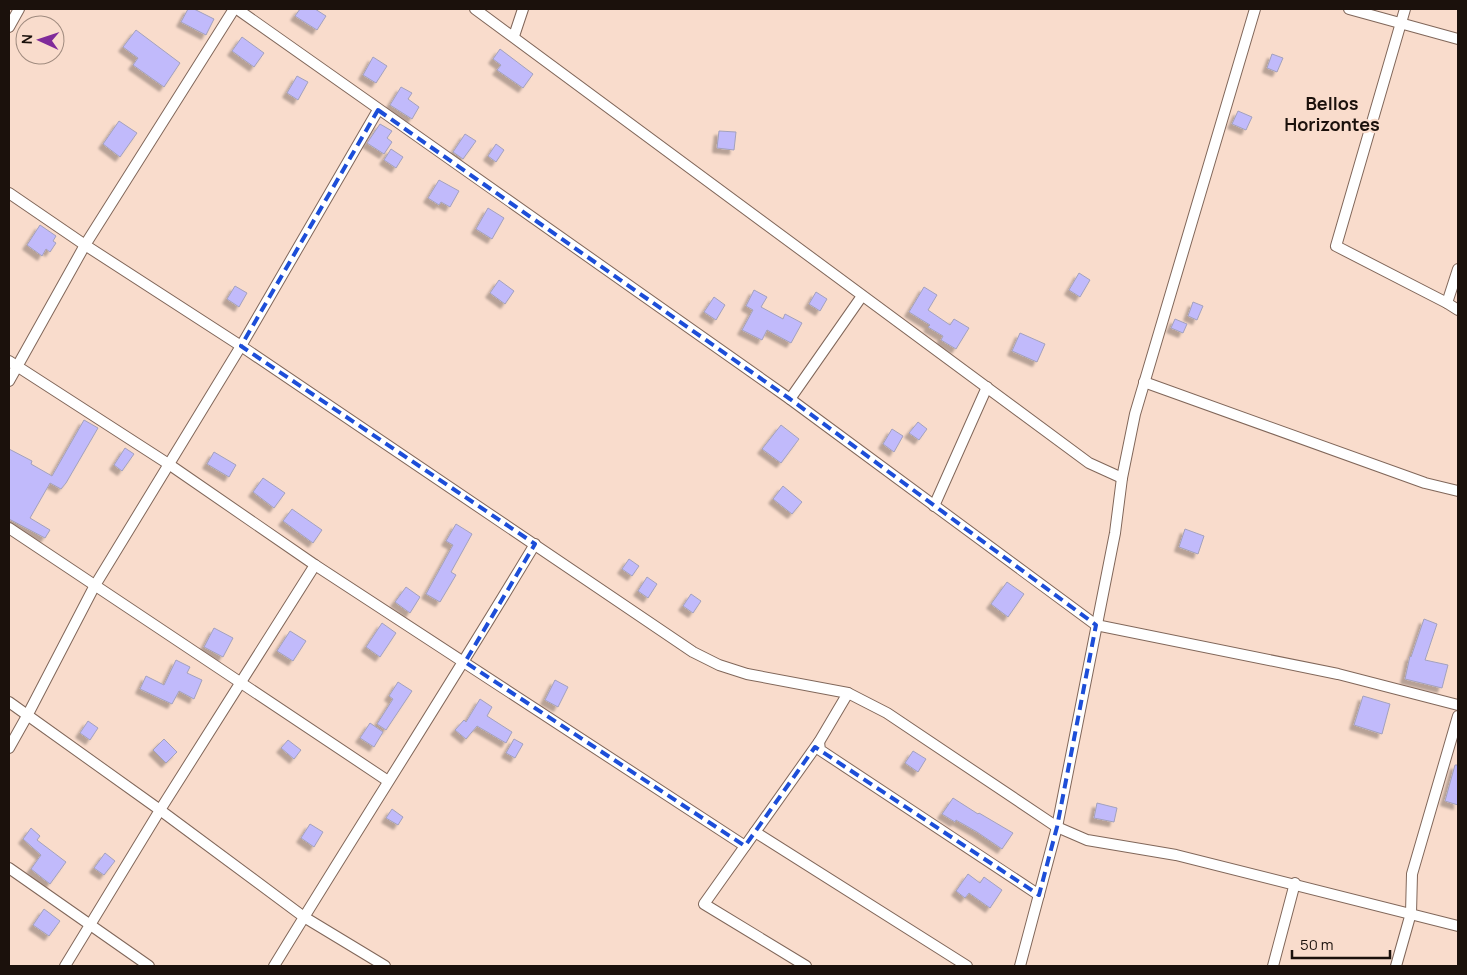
<svg xmlns="http://www.w3.org/2000/svg" width="1467" height="975" viewBox="0 0 1467 975" font-family="Manrope,sans-serif">
  <style>
    .building { fill: #c1bafb; stroke: #a3a1bc; filter: url(#shadow) }
    .lines { fill: none; stroke-linecap: round; stroke-linejoin: round }
    .minor-casing { stroke: #81675a; stroke-width: 12 }
    .minor { stroke: #fff; stroke-width: 10 }
    .marked { fill: none; stroke: #1d4ed8; stroke-width: 4; stroke-dasharray: 10 6; stroke-linejoin: round }
    .labels { text-anchor: middle; stroke-width: 4.5; stroke-linejoin: round; paint-order: stroke }
    .neighbourhood-label { font-size: 18px; font-weight: bold; fill: #1b110c; stroke: #f9dccc }
  </style>
  <defs>
    <filter id="shadow"><feDropShadow dx="-4.5" dy="4.5" stdDeviation="1" flood-color="#0004"/></filter>
  </defs>
  <rect width="100%" height="100%" fill="#f9dccc"/>
  <!-- building -->
  <g class="building">
    <polygon points="188,9 194,9 214,19 206,35 181,22"/>
    <polygon points="300,9 315,9 326,16 317,30 295,16"/>
    <polygon points="136,30 180,63 164,87 133,65 138,58 123,47"/>
    <polygon points="242,37 264,53 254,67 232,51"/>
    <polygon points="500,49 533,74 523,88 497,70 501,65 493,59"/>
    <polygon points="1272,54 1283,58 1277,72 1267,68"/>
    <polygon points="373,57 387,66 376,83 363,75"/>
    <polygon points="297,76 308,82 298,100 287,93"/>
    <polygon points="401,87 412,93 408,99 419,107 412,119 390,105"/>
    <polygon points="1238,111 1252,117 1246,130 1232,124"/>
    <polygon points="119,121 137,133 120,157 103,144"/>
    <polygon points="380,124 392,131 387,138 392,142 384,154 367,143"/>
    <polygon points="719,131 736,132 734,150 717,148"/>
    <polygon points="465,134 476,141 463,159 453,152"/>
    <polygon points="496,144 504,150 496,162 488,156"/>
    <polygon points="391,149 403,157 396,168 384,160"/>
    <polygon points="439,180 459,191 450,207 441,202 439,205 428,198"/>
    <polygon points="488,208 504,218 492,239 476,229"/>
    <polygon points="40,225 56,236 53,241 56,243 50,252 46,249 42,256 27,245"/>
    <polygon points="1079,273 1090,280 1080,297 1069,290"/>
    <polygon points="499,280 514,291 505,304 490,293"/>
    <polygon points="235,286 247,293 239,307 227,299"/>
    <polygon points="924,287 937,295 928,310 950,325 954,319 969,328 956,349 941,340 943,336 928,327 930,325 909,312"/>
    <polygon points="754,290 767,297 761,307 783,319 785,314 802,323 791,343 767,330 762,340 742,330 753,310 746,306"/>
    <polygon points="816,292 827,299 820,311 809,304"/>
    <polygon points="714,297 725,305 716,320 704,312"/>
    <polygon points="1193,302 1203,306 1197,320 1188,316"/>
    <polygon points="1175,319 1187,324 1183,333 1171,328"/>
    <polygon points="1020,333 1045,344 1037,362 1012,351"/>
    <polygon points="84,420 98,428 66,483 61,489 50,483 30,518 50,530 45,538 9,519 9,449 32,461 31,464 52,476"/>
    <polygon points="918,422 927,429 919,440 909,433"/>
    <polygon points="781,425 799,439 781,463 762,449"/>
    <polygon points="892,429 903,436 894,452 883,444"/>
    <polygon points="125,448 134,454 122,471 114,465"/>
    <polygon points="214,452 236,465 229,477 207,464"/>
    <polygon points="263,478 285,493 274,508 253,492"/>
    <polygon points="783,486 802,502 792,514 773,499"/>
    <polygon points="292,509 322,530 313,543 283,521"/>
    <polygon points="456,524 472,534 451,572 456,575 440,602 426,594 453,545 446,541"/>
    <polygon points="1185,529 1204,536 1198,554 1179,547"/>
    <polygon points="629,559 639,566 632,576 622,569"/>
    <polygon points="647,577 657,584 648,598 638,591"/>
    <polygon points="1007,582 1024,594 1008,617 991,604"/>
    <polygon points="406,587 420,597 410,613 395,602"/>
    <polygon points="691,594 701,601 693,613 683,606"/>
    <polygon points="1424,619 1437,624 1425,660 1448,665 1442,688 1405,679 1410,656 1411,657"/>
    <polygon points="382,623 396,633 380,657 366,647"/>
    <polygon points="214,628 233,638 223,657 204,647"/>
    <polygon points="290,631 306,641 293,661 277,651"/>
    <polygon points="176,660 190,667 187,673 202,680 194,699 179,691 172,704 140,689 146,676 164,685"/>
    <polygon points="555,680 568,687 558,707 545,700"/>
    <polygon points="398,682 412,691 386,730 377,724 393,699 389,696"/>
    <polygon points="1363,696 1390,704 1382,734 1354,725"/>
    <polygon points="480,699 492,707 487,716 512,732 506,743 477,726 466,739 455,730 464,720 466,722"/>
    <polygon points="88,721 98,728 90,740 80,733"/>
    <polygon points="370,723 383,732 374,747 360,738"/>
    <polygon points="164,739 177,752 166,763 153,750"/>
    <polygon points="514,739 523,744 515,758 506,753"/>
    <polygon points="288,740 301,750 294,759 281,748"/>
    <polygon points="913,751 926,759 918,772 905,763"/>
    <polygon points="1455,765 1458,765 1458,805 1445,801"/>
    <polygon points="953,798 978,814 979,813 1013,833 1002,849 977,832 956,820 955,822 942,814"/>
    <polygon points="1097,803 1117,808 1114,822 1094,818"/>
    <polygon points="392,809 403,817 398,825 386,818"/>
    <polygon points="310,824 323,832 314,847 301,838"/>
    <polygon points="31,828 40,836 37,840 66,862 50,884 31,869 41,855 23,839"/>
    <polygon points="105,853 115,861 104,875 94,868"/>
    <polygon points="968,874 980,883 984,877 1002,890 990,908 969,893 965,898 956,891"/>
    <polygon points="44,909 60,921 49,936 33,925"/>
  </g>
  <g class="lines">
    <!-- minor casing -->
    <g class="minor-casing">
      <g id="minor">
        <polyline points="237,9 790,399 1096,625 1338,674 1458,705"/>
        <polyline points="475,9 1089,463 1122,478"/>
        <polyline points="1349,9 1458,39"/>
        <polyline points="1405,9 1336,246 1447,303 1458,310"/>
        <polyline points="9,27 19,9"/>
        <polyline points="514,36 523,9"/>
        <polyline points="9,193 85,245 241,346 693,652 719,665 747,674 848,693 887,713 1057,827 1087,840 1176,855 1458,926"/>
        <polyline points="1447,303 1458,269"/>
        <polyline points="9,361 170,465 315,565 745,846"/>
        <polyline points="9,381 85,245 234,9"/>
        <polyline points="1144,382 1425,483 1458,491"/>
        <polyline points="790,399 862,296"/>
        <polyline points="934,506 987,387"/>
        <polyline points="9,528 388,781"/>
        <polyline points="9,702 160,810 304,917 385,966"/>
        <polyline points="819,742 820,750 1039,895"/>
        <polyline points="9,748 27,716 94,587 241,346 378,110"/>
        <polyline points="755,832 967,966"/>
        <polyline points="9,868 149,966"/>
        <polyline points="65,966 160,810 315,565"/>
        <path d="M274 966C360 825 450 686 535 544"/>
        <polyline points="806,966 704,904 819,742 848,693"/>
        <polyline points="1020,966 1057,827 1115,533 1122,478 1135,414 1255,9"/>
        <polyline points="1273,966 1295,883"/>
        <polyline points="1396,966 1411,913 1412,874 1458,716"/>
      </g>
    </g>
    <!-- minor -->
    <use href="#minor" class="minor"/>
  </g>
  <!-- marked area -->
  <path class="marked" d="M378 110 790 399 1096 625 1057 827 1039 895 815 747 745 846 465 662 535 544 241 346Z"/>
  <g class="labels">
    <!-- neighbourhood labels -->
    <g class="neighbourhood-label">
      <text x="1332" y="110">Bellos<tspan x="1332" dy="21">Horizontes</tspan></text>
    </g>
  </g>
  <!-- border -->
  <rect width="1467" height="975" fill="none" stroke="#1b110c" stroke-width="20"/>
  <!-- north arrow -->
  <g transform="translate(40 40) rotate(273)"><circle r="24" fill="#f9dccc" stroke="#a08b7f"/>
  <path d="M0-4L9 19L0 12L-9 19Z" fill="#802b9a"/>
  <text y="-8" font-size="14" font-weight="bold" text-anchor="middle" fill="#1b110c">N</text>
  </g>
  <!-- scale -->
  <path d="M1292 950v8h98v-8" fill="none" stroke="#1b110c" stroke-width="2.5"/>
  <text x="1300" y="950" font-size="15" fill="#1b110c" stroke="#f9dccc" stroke-width="4" paint-order="stroke">50 m</text>
</svg>
